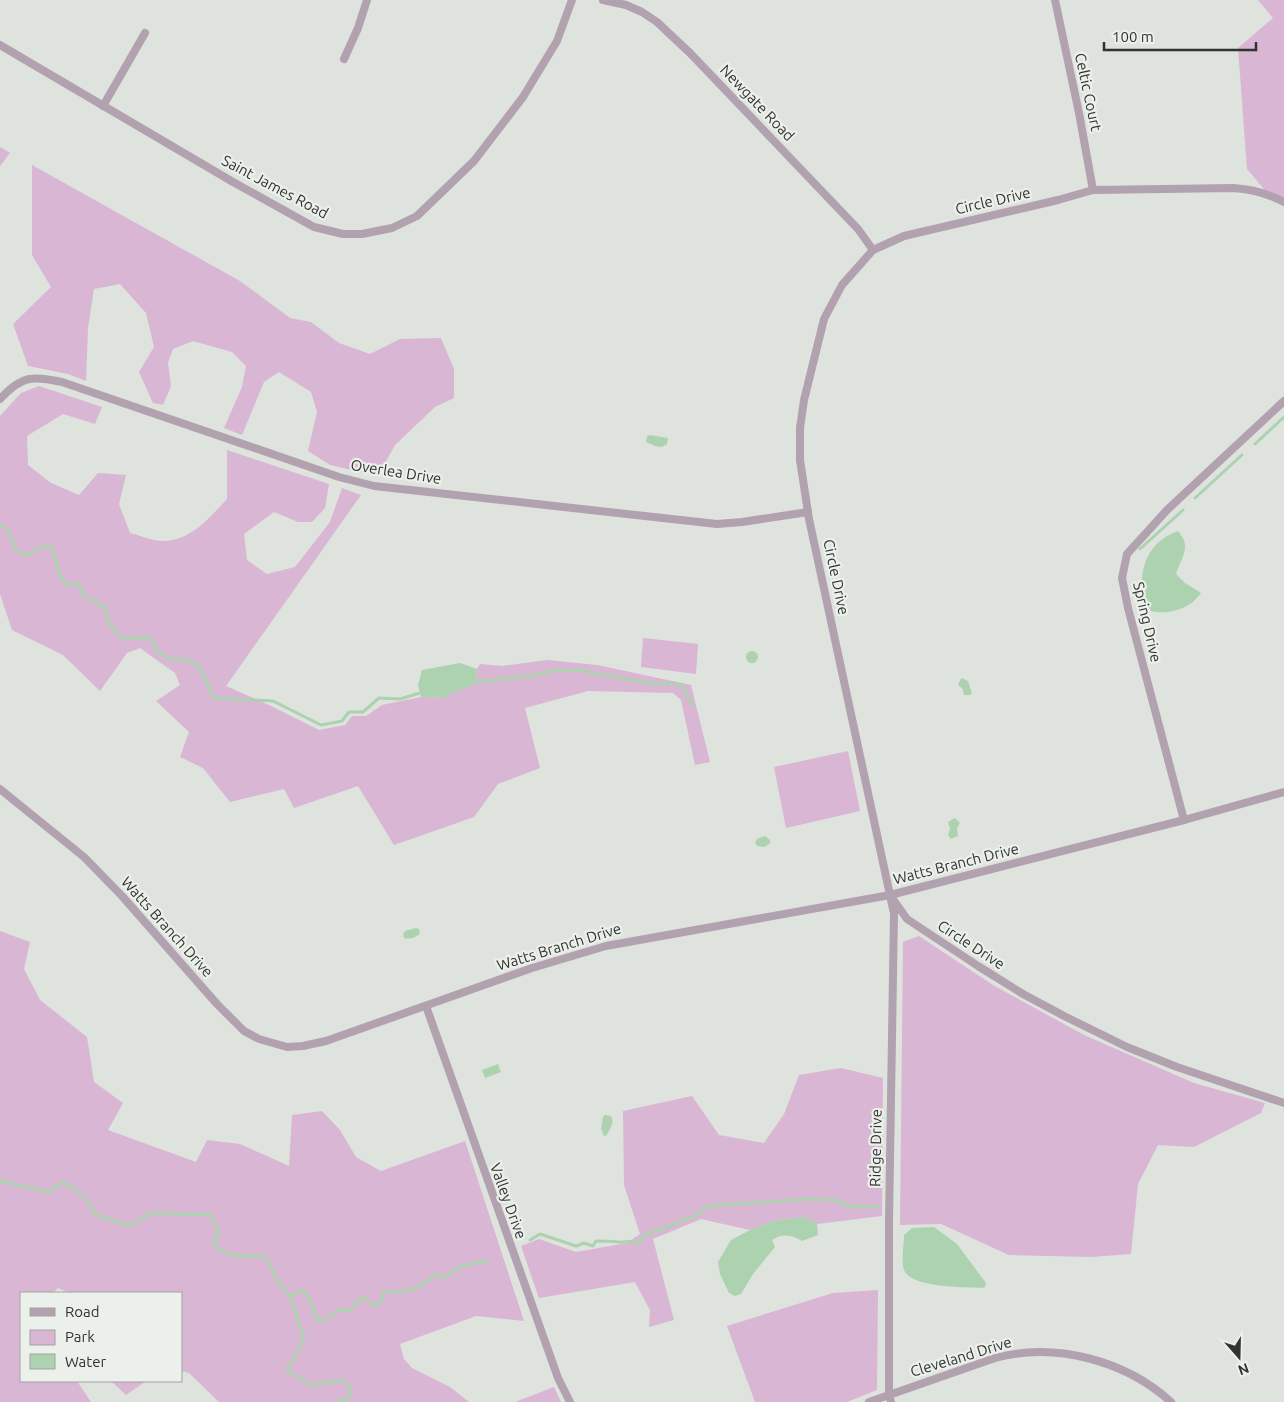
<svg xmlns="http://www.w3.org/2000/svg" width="1284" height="1402" viewBox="0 0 1284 1402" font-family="Ubuntu,sans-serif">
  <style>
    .green { fill: #d9b6d3 }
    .water { fill: #add2b0 }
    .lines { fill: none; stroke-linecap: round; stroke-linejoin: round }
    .stream { stroke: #add2b0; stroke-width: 3 }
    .street { stroke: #b2a2af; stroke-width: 8 }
    .labels { text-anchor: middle; stroke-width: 4.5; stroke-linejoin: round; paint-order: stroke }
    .street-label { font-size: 15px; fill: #313331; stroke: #ebf0eb }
  </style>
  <rect width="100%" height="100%" fill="#dee3de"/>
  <!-- green -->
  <g class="green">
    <polygon points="1258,0 1284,0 1284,202 1268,194 1247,169 1238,48 1273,18"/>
    <polygon points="0,147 10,153 0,166"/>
    <polygon points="32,165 240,281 290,318 311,322 339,343 370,354 400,339 441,338 454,369 454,398 435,407 395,445 378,476 330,465 308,451 317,412 311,392 279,372 264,382 242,435 224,428 242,387 246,366 232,352 193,341 173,349 168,363 171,386 163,405 153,403 139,372 154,347 146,313 120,284 94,289 88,328 86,381 68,374 28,366 13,324 51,287 32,255"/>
    <path d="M39 386 102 407 95 424 63 414 27 436 28 465 51 483 79 495 98 473 126 475 119 504 130 533C140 535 154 542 164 541 192 540 210 517 227 499V450L329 484 325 508 312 522H298L274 512 244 534 247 560 267 574 295 567 330 522 342 488 361 495 226 686 271 706 319 730 345 725 352 716H366L382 705 421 697 444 698 451 692 476 682 477 669 480 664 502 666 547 660 597 665 691 685 710 762 695 765 681 700 673 693 588 691 525 708 540 768 498 784 474 817 394 845 358 786 294 808 284 789 230 802 203 768 180 757 189 732 156 701 180 685 175 673 140 648 127 653 100 691 63 655 12 630 0 594V416L21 393Z"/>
    <polygon points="643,638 698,644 696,674 641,667"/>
    <polygon points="848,751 860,811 786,828 774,767"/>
    <polygon points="0,931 30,942 24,969 40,1000 87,1037 94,1082 123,1103 108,1130 196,1162 207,1140 240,1144 289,1166 292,1115 322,1111 340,1130 356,1157 381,1171 465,1141 524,1321 476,1316 400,1344 404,1359 412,1368 450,1387 469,1402 219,1402 189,1373 181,1371 181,1293 69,1293 58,1288 53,1293 21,1293 21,1381 77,1381 91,1402 0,1402"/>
    <polygon points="919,936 993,985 1084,1035 1194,1083 1265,1103 1261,1113 1194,1147 1158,1145 1138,1184 1131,1254 1091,1257 1009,1255 941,1224 900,1225 903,942"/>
    <polygon points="841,1068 883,1078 882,1216 817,1224 805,1217 777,1220 750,1230 701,1219 653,1239 674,1320 649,1327 650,1310 635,1282 539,1298 521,1246 539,1239 576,1252 627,1243 640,1234 624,1185 623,1111 692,1096 719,1135 764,1143 784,1114 799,1075"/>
    <polygon points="878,1290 877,1390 847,1402 755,1402 727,1326 833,1293"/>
    <polygon points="111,1381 146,1381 126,1395"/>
    <polygon points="554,1387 561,1402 515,1402"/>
  </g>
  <!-- water -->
  <g class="water">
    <polygon points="650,435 668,438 667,444 662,447 655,446 646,442 647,436"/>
    <path d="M1178 531C1192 547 1182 556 1176 574L1185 583 1201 593C1190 609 1169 615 1151 611 1132 582 1144 542 1178 531Z"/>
    <circle cx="752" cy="657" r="6"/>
    <path d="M460 663 477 669 476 682C467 690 454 690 444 698L421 697 418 685 422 670Z"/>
    <polygon points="962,678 968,681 972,693 970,695 964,695 962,688 958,685 960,680"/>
    <polygon points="955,818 960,823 957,828 958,836 951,839 948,835 950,829 948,822"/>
    <polygon points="765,836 770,840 770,843 765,847 757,846 755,842 757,839"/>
    <path d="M416 928 419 929 420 933C417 937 409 940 404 938L403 934 405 931Z"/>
    <polygon points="498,1064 501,1072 485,1078 482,1070"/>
    <path d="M605 1115 611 1116C615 1124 609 1130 606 1136L603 1135V1133L601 1129 603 1117Z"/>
    <path d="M805 1217 817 1224 818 1235 802 1241C792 1235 783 1233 772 1240L775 1247 753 1274 741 1294 735 1296 729 1293 720 1274 718 1262 731 1240 750 1230 777 1220Z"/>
    <path d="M934 1227 957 1244 986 1283 985 1287 982 1288C965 1287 911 1288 904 1270 901 1260 904 1245 904 1235L912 1228Z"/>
  </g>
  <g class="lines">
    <!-- stream -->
    <g class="stream">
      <polyline points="1255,444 1284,417"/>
      <polyline points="1195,498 1242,455"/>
      <polyline points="0,525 8,530 16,550 26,556 43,546 52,548 60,576 68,586 78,583 84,596 105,607 109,623 123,639 147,637 154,641 156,651 170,659 183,659 195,663 201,670 214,698 273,701 321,725 342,721 349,712 363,712 379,698 400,699 420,693"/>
      <polyline points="1140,549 1183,510"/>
      <polyline points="476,682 538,675 551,671 579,670 652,684 681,684 693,706"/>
      <polyline points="0,1179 1,1181 49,1192 63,1182 84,1196 96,1215 130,1226 151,1213 211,1215 219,1233 215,1238 215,1247 231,1255 266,1257 279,1283 290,1296 304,1340 287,1371 311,1385 343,1380 350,1388 349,1398 337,1402"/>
      <path d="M530 1240 540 1234 576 1246 584 1243 593 1246 596 1241C604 1241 610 1241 618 1242 627 1243 629 1239 639 1243L646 1233H650L668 1227 684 1219 694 1217 708 1206 806 1199 835 1200 850 1206 879 1207"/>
      <path d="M290 1296 302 1290C312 1298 312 1309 318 1321L324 1320 341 1309 350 1311 362 1297 375 1306 382 1301 383 1292C406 1292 419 1291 435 1274L443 1278 461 1266 488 1261"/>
    </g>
    <!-- street -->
    <g class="street">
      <polyline points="603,0 626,5 642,12 657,22 690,53 835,205 858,229 873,250"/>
      <polyline points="1055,0 1079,113 1093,190"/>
      <polyline points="0,45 233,182 314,227 343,234 362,234 392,228 417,216 474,161 523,97 557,41 572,0"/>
      <polyline points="344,59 358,28 367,0"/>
      <polyline points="103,106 145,33"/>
      <path d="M1284 202C1267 193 1252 189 1233 188L1093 190 1058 200 904 236 873 250 842 285 824 319 804 400 800 428V460L809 519 890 895 907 919 978 966 1023 994 1066 1017 1127 1047 1177 1067 1284 1103"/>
      <path d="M0 399C22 375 32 376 62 382L339 477 374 486 717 524 742 522 808 512"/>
      <polyline points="0,789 84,857 122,896 217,1004 244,1031 259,1039 287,1047 303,1046 326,1041 532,968 606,946 890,895 1184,820 1284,792"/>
      <polyline points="1184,820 1128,608 1122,578 1127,554 1167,510 1284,401"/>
      <polyline points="891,900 894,913 889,1222 889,1394 891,1402"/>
      <polyline points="426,1006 558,1378 570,1402"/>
      <path d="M869 1402 995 1358C1055 1342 1125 1360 1171 1402"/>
    </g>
  </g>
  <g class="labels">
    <!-- street labels -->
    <g class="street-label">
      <text transform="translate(1088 92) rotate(78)" y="5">Celtic Court</text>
      <text transform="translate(757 103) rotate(46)" y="5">Newgate Road</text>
      <text transform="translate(275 187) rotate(28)" y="5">Saint James Road</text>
      <text transform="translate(993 201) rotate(-13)" y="5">Circle Drive</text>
      <text transform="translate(396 472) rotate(9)" y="5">Overlea Drive</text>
      <text transform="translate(836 577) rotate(78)" y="5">Circle Drive</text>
      <text transform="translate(1147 622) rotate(77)" y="5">Spring Drive</text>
      <text transform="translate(956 864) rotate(-14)" y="5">Watts Branch Drive</text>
      <text transform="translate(167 927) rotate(48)" y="5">Watts Branch Drive</text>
      <text transform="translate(971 945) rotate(33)" y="5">Circle Drive</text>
      <text transform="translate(559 947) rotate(-17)" y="5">Watts Branch Drive</text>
      <text transform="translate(876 1148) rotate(-89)" y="5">Ridge Drive</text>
      <text transform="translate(508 1201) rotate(70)" y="5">Valley Drive</text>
      <text transform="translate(961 1357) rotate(-17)" y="5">Cleveland Drive</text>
    </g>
  </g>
  <!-- legend -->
  <rect x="20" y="1292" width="162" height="90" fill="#ebf0eb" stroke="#a1a4a1"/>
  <rect x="30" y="1308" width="25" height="8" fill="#b2a2af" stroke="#a1a4a1"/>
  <text x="65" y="1317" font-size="15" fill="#313331">Road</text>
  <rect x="30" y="1330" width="25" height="15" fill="#d9b6d3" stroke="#a1a4a1"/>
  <text x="65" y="1342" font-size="15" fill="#313331">Park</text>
  <rect x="30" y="1354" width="25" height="15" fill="#add2b0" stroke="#a1a4a1"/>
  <text x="65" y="1367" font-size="15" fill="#313331">Water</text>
  <!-- north arrow -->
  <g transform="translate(1239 1357) rotate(160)" stroke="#ebf0eb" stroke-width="4" paint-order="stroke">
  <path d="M0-4L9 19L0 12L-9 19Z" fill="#313331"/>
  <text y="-8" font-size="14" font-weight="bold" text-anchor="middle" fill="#313331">N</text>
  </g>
  <!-- scale -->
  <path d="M1104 42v8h152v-8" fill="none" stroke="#313331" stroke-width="2.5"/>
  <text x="1112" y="42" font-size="15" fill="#313331" stroke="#ebf0eb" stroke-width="4" paint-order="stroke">100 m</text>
</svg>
